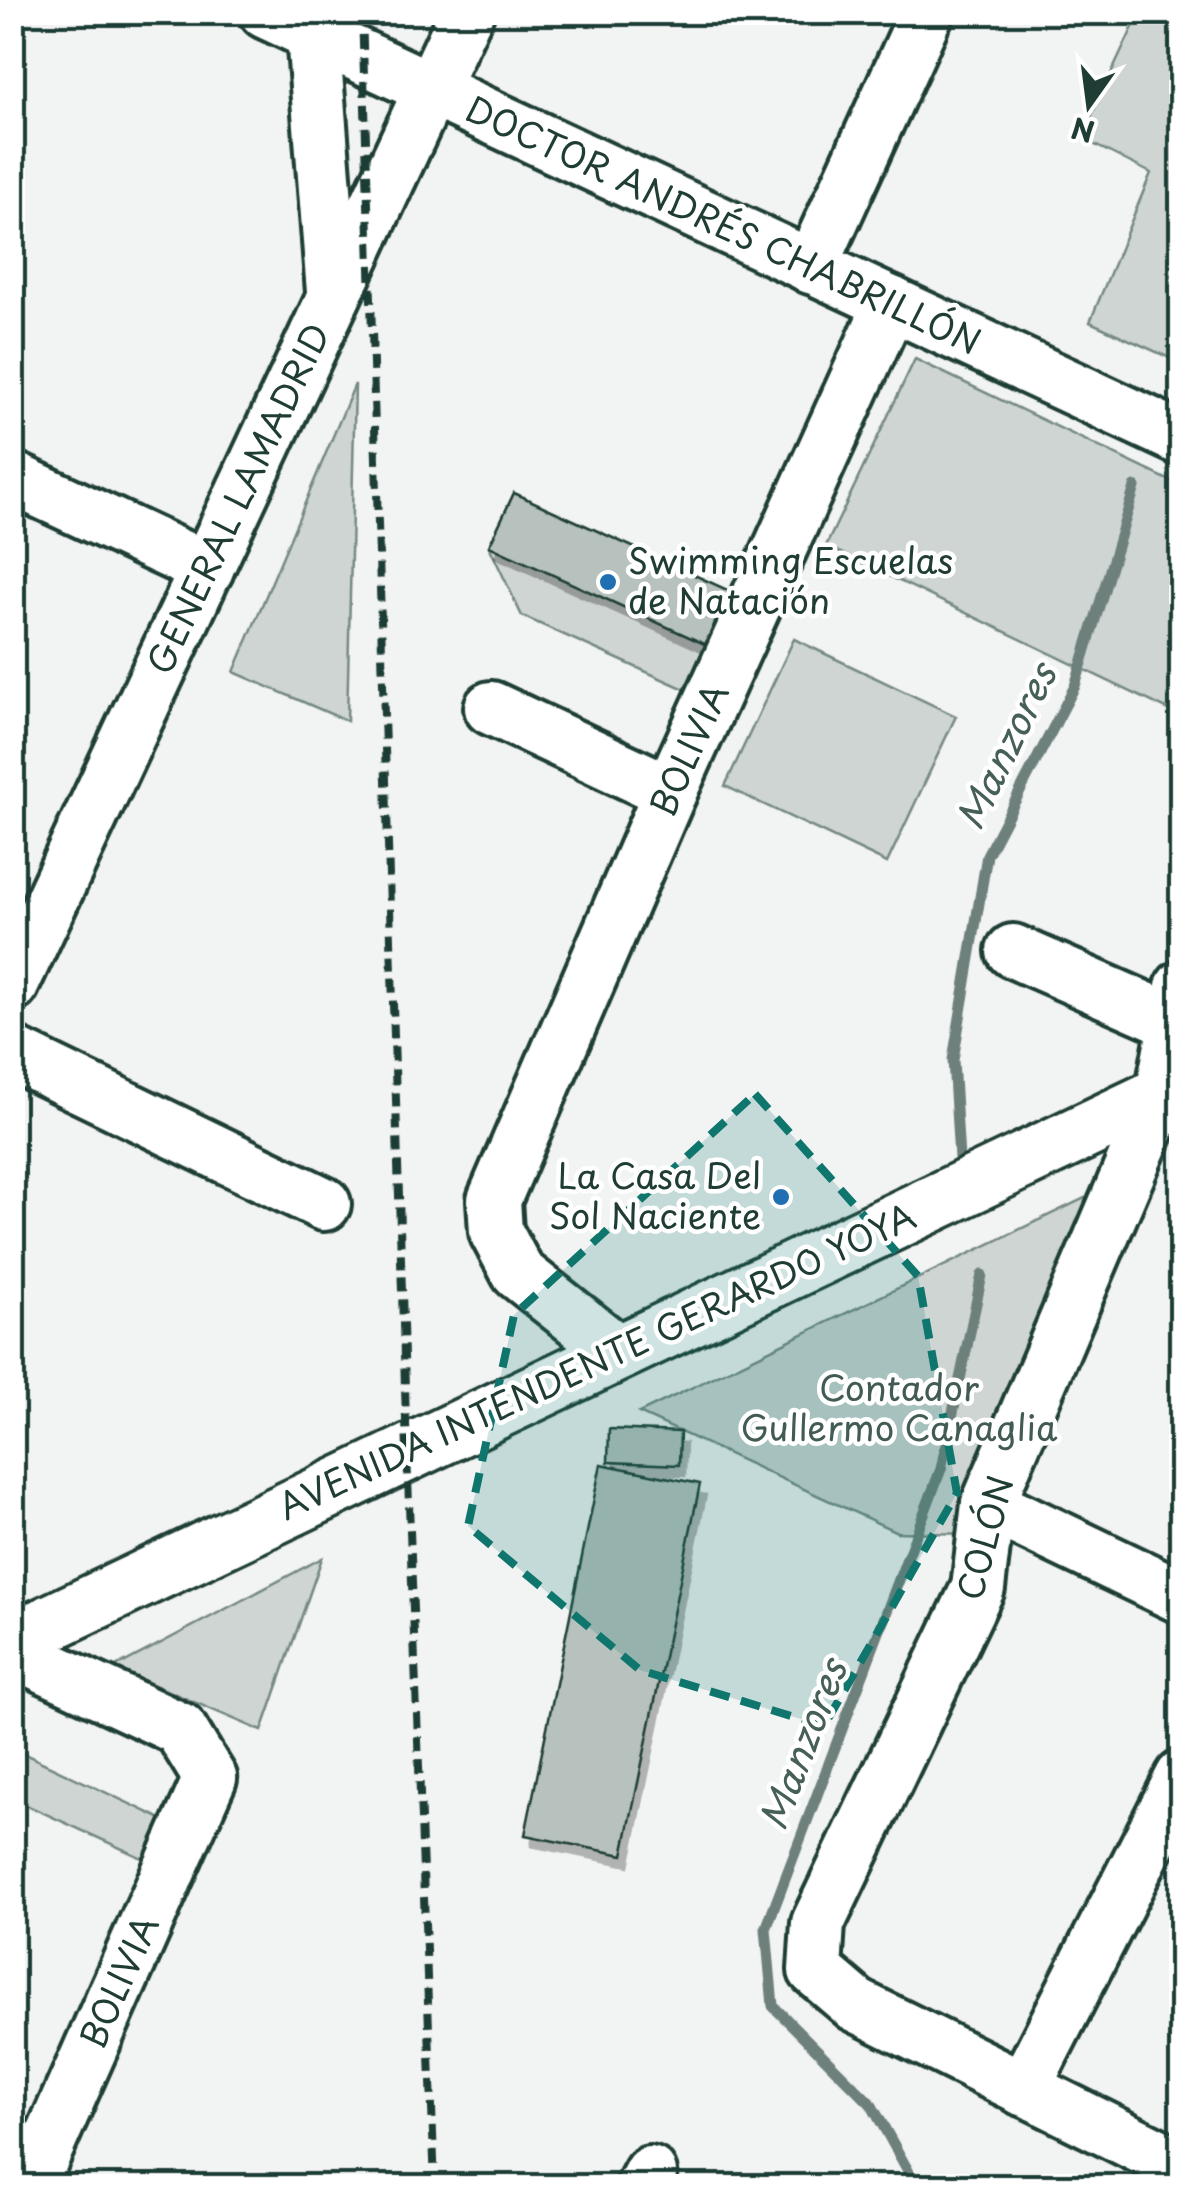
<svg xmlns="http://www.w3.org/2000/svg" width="1194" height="2199" viewBox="0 0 1194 2199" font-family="'Playpen Sans',sans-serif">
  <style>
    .green { fill: #ced5d3; stroke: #768984; stroke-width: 2.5 }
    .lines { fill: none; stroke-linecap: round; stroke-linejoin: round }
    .stream { stroke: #6d807b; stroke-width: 11 }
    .building { fill: #b7c1bd; stroke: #1f3d34; stroke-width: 2.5; filter: url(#shadow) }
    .minor-casing { stroke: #1f3d34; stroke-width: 60 }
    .major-casing { stroke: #1f3d34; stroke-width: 62 }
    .minor { stroke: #fff; stroke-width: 52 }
    .major { stroke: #fff; stroke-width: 55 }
    .rail { stroke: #1f3d34; stroke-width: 8; stroke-dasharray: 15 8; stroke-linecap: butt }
    .marked { fill: #0f766e; fill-opacity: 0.2; stroke: #0f766e; stroke-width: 8; stroke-dasharray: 20 12; stroke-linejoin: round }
    .poi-dot { fill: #1f6fb2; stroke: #fff; stroke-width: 4 }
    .labels { text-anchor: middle; stroke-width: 9; stroke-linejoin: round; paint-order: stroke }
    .street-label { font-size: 35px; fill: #1f3d34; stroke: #fff }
    .poi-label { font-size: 35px; fill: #1f3d34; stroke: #fff; text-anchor: start }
    .park-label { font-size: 35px; fill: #425b54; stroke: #fff }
    .water-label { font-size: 38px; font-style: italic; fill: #465f57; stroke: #fff }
  </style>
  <defs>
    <filter id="shadow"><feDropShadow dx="6" dy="11" stdDeviation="0" flood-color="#0004"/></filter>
  </defs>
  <rect width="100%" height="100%" fill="#f2f3f3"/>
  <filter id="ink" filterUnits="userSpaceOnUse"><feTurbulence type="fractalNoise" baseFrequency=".01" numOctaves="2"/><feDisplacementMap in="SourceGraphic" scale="20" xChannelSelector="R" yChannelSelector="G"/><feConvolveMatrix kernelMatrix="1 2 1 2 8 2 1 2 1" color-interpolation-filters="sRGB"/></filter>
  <g filter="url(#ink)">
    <!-- green -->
    <g class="green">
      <polygon points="1140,12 1181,13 1181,363 1090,322 1151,173 1081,138"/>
      <polygon points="915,359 1181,486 1181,716 826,546"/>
      <polygon points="355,384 347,721 234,672"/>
      <polygon points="514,493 734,593 689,691 522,616 489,546"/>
      <polygon points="794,639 956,716 887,863 725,786"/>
      <polygon points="1120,1181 966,1534 897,1532 639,1413"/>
      <polygon points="322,1558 262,1731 114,1668"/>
      <polygon points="12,1748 183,1829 164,1868 13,1799"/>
    </g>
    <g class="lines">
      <!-- stream -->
      <g class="stream">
        <polyline points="959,1159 953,1060 987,855 1075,686 1135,487"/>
        <polyline points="931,2186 911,2176 871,2104 773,2006 766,1929 941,1469 982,1275"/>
      </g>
    </g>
    <!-- building -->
    <g class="building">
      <polygon points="514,493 734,593 709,646 489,546"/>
      <polygon points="609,1429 680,1432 679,1465 608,1462"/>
      <polygon points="601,1464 700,1484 623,1855 525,1835"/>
    </g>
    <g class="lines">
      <!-- minor casing -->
      <g class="minor-casing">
        <g id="minor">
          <polyline points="266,12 1182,439"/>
          <polyline points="313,35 333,292"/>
          <polyline points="811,267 927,12"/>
          <polyline points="12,478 207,569"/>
          <polyline points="491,708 670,792"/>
          <polyline points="1013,951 1175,1022"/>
          <polyline points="12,985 467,12"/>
          <polyline points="1182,987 1162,1094 988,1504 978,1588 818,1923 815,1970 856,2005 1182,2167"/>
          <polyline points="12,1053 324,1204"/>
          <polyline points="618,1352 518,1273 496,1232 494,1200 670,792 891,303"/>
          <polyline points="988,1504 1182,1597"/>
          <polyline points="12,1651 180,1729 210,1778 30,2186"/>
          <polyline points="1023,2089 1182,1777"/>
          <polyline points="643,2186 650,2173"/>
        </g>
      </g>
      <!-- major casing -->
      <g class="major-casing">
        <polyline id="major" points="12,1641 1182,1085"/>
      </g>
      <!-- minor -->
      <use href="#minor" class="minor"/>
      <!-- major -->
      <use href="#major" class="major"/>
      <!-- rail -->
      <polyline class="rail" points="362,12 407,1452 435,2186"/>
    </g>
  </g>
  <!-- marked area -->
  <path class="marked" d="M755 1094 918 1276 957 1493 824 1726 640 1670 468 1526 514 1315Z"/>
  <!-- markers -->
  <g class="poi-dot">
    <circle cx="608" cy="582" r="10"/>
    <circle cx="781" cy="1197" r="10"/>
  </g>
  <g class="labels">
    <!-- street labels -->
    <g class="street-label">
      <text transform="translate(723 226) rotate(25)" y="12">DOCTOR ANDRÉS CHABRILLÓN</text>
      <text transform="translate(239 499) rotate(-65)" y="12">GENERAL LAMADRID</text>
      <text transform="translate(690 750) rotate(-66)" y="12">BOLIVIA</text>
      <text transform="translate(597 1362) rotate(-25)" y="12">AVENIDA INTENDENTE GERARDO YOYA</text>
      <text transform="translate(986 1538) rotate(-75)" y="12">COLÓN</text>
      <text transform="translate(120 1982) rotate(-66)" y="12">BOLIVIA</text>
    </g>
    <!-- poi labels -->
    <g class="poi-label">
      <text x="628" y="574">Swimming Escuelas<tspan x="628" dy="40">de Natación</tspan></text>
      <text x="761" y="1189" text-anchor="end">La Casa Del<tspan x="761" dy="40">Sol Naciente</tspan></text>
    </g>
    <!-- park labels -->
    <g class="park-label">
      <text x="899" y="1401">Contador<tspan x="899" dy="40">Gullermo Canaglia</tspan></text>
    </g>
    <!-- water labels -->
    <g class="water-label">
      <text transform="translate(1007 747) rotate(-64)" y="13">Manzores</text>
      <text transform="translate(804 1745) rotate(-69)" y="13">Manzores</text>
    </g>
  </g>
  <!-- margin -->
  <rect width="1194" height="2199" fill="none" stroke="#fff" stroke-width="50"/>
  <rect x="25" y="25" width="1144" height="2149" fill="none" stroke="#1f3d34" stroke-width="4" filter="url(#ink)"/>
  <!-- north arrow -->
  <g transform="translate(1089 105) rotate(194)" stroke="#ffffff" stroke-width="8" paint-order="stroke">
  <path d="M0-8L18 38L0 25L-18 38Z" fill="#1f3d34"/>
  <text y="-15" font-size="28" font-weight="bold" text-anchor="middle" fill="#1f3d34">N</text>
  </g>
</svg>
